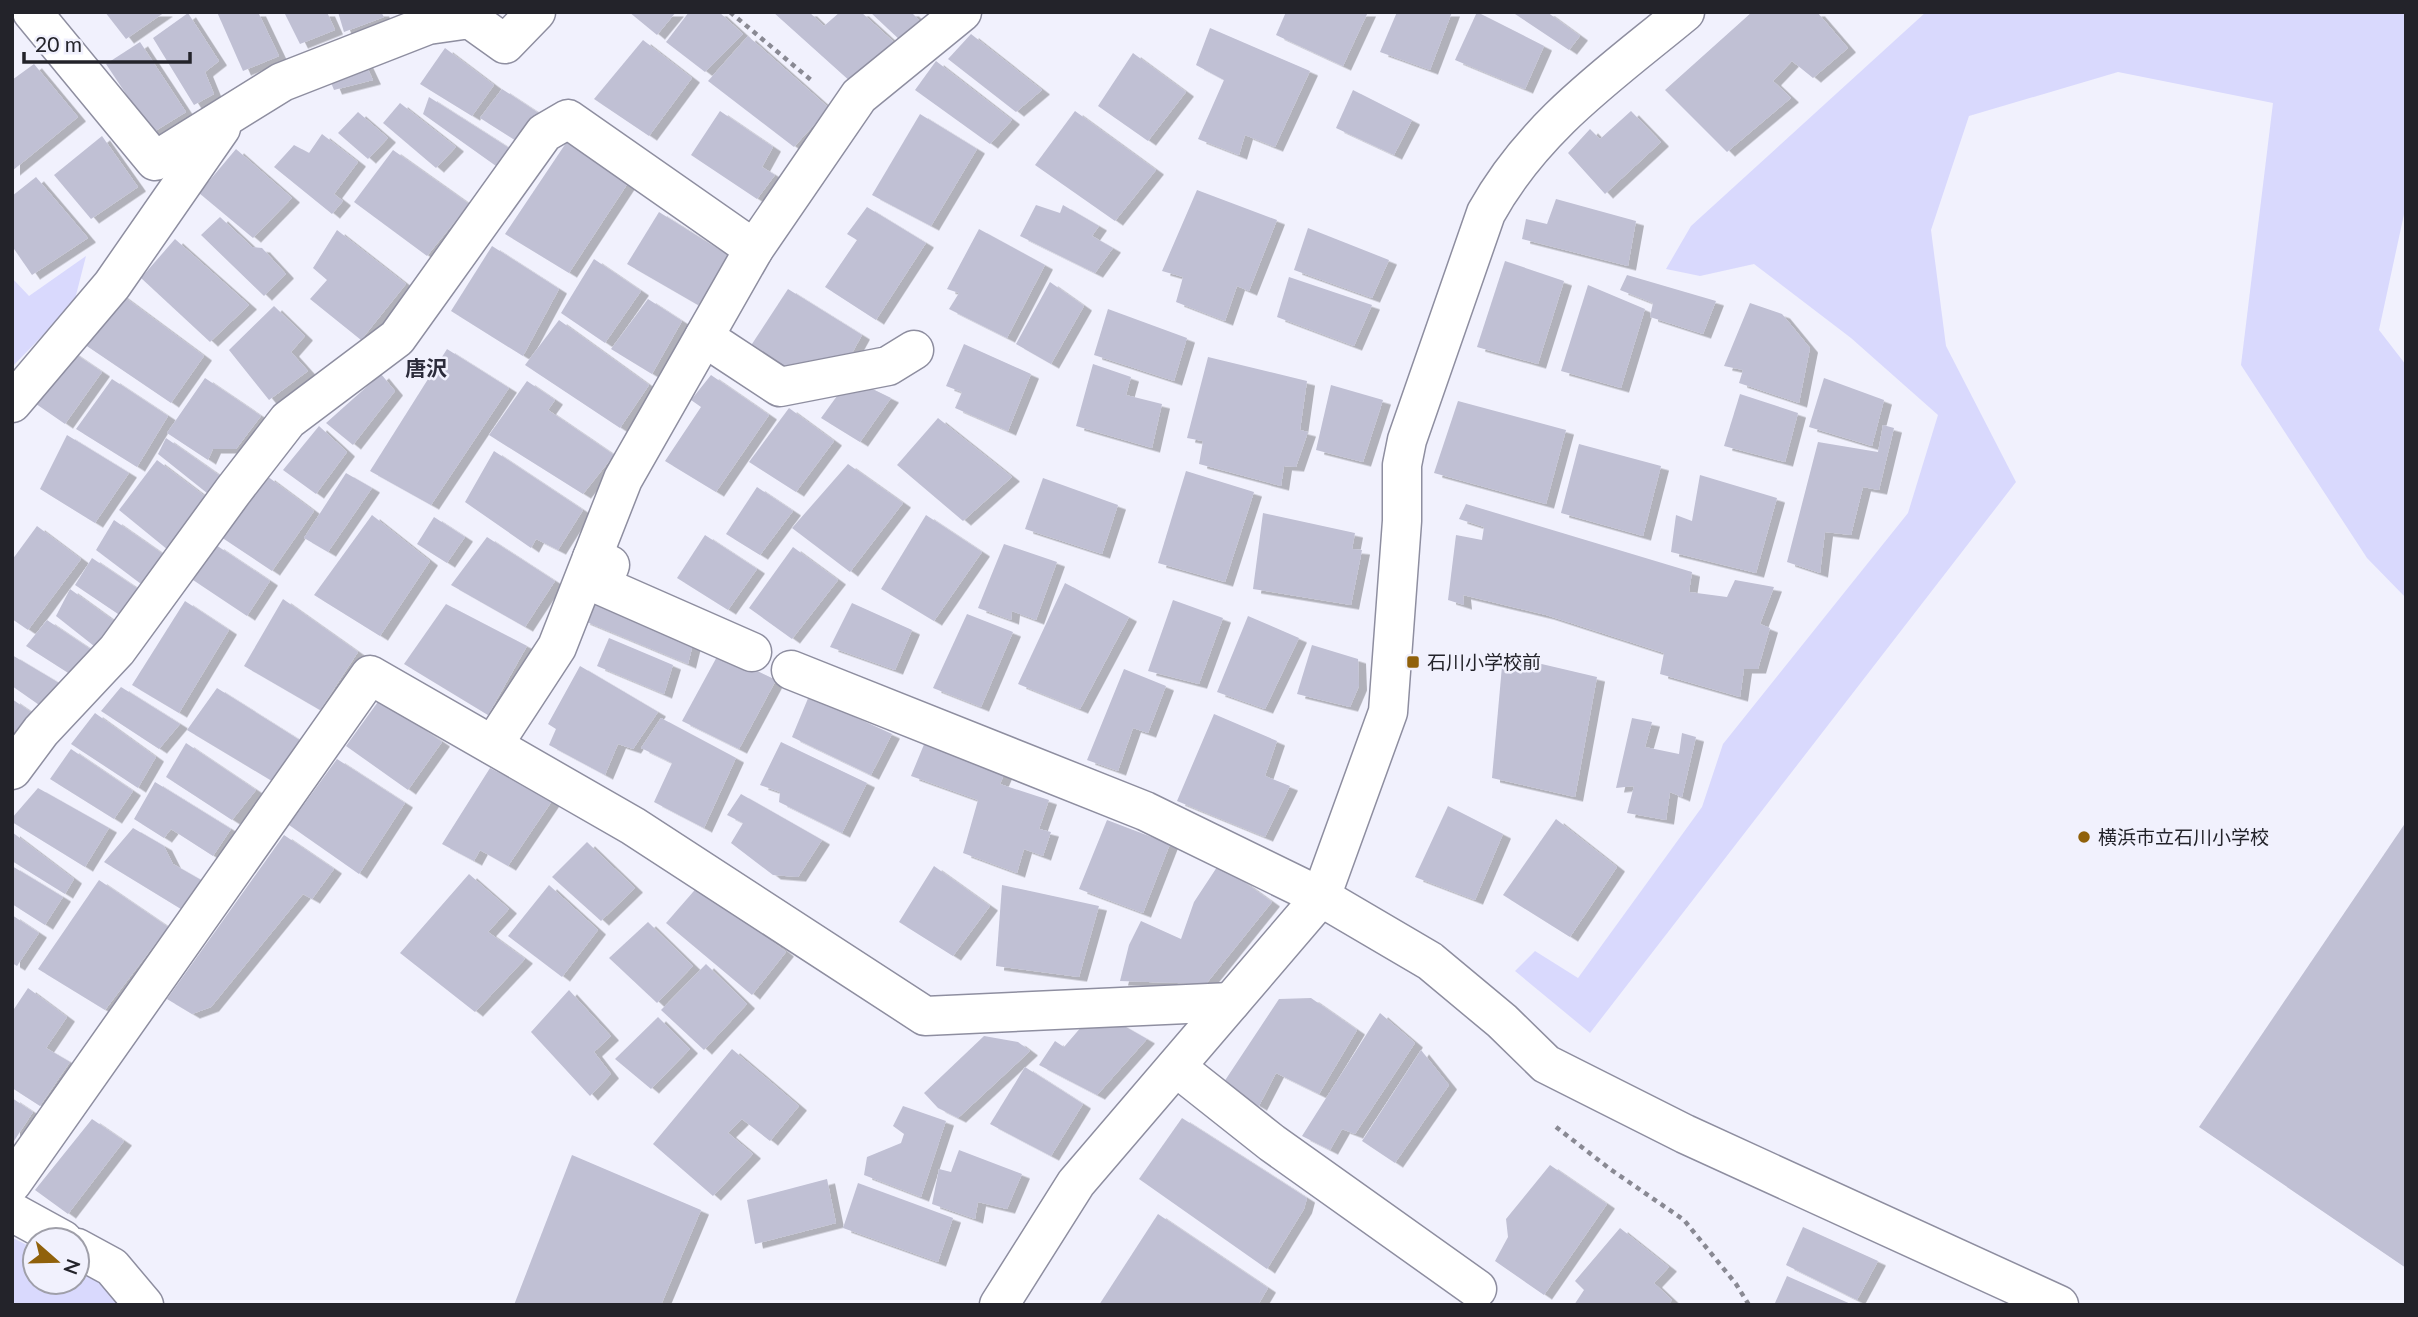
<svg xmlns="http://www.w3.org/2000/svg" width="2418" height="1317" viewBox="0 0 2418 1317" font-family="Lato,'Noto Sans JP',sans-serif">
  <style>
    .green { fill: #d9d9fd }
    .building { fill: #c0c0d4; filter: url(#shadow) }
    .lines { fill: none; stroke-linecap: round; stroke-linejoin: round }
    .minor-casing { stroke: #8e8ea0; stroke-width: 41 }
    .path { stroke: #898993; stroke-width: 4.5; stroke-dasharray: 5 5; stroke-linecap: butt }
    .minor { stroke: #fff; stroke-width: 38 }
    .poi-dot { fill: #90610b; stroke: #f1f1fd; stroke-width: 2.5 }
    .labels { text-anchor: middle; stroke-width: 5; stroke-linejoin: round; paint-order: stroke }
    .poi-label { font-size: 19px; fill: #23232a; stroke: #f1f1fd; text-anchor: start }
    .neighbourhood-label { font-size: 21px; font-weight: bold; fill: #2c2c3b; stroke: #f1f1fd }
  </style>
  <defs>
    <filter id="shadow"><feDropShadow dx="8" dy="4.5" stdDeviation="0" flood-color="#0004"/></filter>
  </defs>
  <rect width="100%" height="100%" fill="#f1f1fd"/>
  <!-- green -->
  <g class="green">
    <polygon points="1926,12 2406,12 2406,205 2379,330 2406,365 2406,598 2367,558 2241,365 2273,103 2118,72 1969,116 1931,230 1946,346 2016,482 1590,1033 1515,971 1535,951 1578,978 1702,807 1723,744 1908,513 1938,415 1851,338 1754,264 1700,276 1666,269 1691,226"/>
    <polygon points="86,256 74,303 12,367 12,278 29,296"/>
    <polygon points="13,1238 35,1249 35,1282 77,1282 77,1271 108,1286 122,1305 12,1305"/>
  </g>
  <!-- building -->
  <g class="building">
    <polygon points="105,12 165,12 126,39"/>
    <polygon points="217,12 258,12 279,56 243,71"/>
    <polygon points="284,12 327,12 335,30 300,44"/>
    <polygon points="338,12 381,12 384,17 344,32"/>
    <polygon points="629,12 676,12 657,35"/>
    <polygon points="689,12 719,12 743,34 705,72 666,42"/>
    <polygon points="773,12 809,12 824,26 840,12 861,12 896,44 852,83"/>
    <polygon points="870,12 911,12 923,24 902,42"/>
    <polygon points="1286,12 1368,12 1343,66 1276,35"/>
    <polygon points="1397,12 1452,12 1430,70 1380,52"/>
    <polygon points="1477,12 1544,46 1525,89 1455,60"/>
    <polygon points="1512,12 1547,12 1580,36 1569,50"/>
    <polygon points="1752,12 1817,12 1848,48 1813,78 1792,61 1773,81 1791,98 1727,152 1665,90"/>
    <polygon points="188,13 219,61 205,72 214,94 194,105 153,38"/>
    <polygon points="1210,28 1310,71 1275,147 1245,135 1239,155 1198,139 1224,80 1196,65"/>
    <polygon points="971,34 1042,90 1016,112 948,59"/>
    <polygon points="748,36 829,108 794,147 708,81"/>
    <polygon points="643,40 692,78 649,136 594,99"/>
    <polygon points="140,42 186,112 152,133 106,64"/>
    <polygon points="445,48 494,85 472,116 420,84"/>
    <polygon points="1133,53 1186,92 1148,141 1098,106"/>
    <polygon points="936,61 1012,120 990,144 915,90"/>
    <polygon points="365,63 373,80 334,90 328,75"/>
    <polygon points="34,64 78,117 12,171 12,80"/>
    <polygon points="502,89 540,114 521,144 480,118"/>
    <polygon points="1353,90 1412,120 1394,155 1336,128"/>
    <polygon points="429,97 509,148 496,166 423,114"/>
    <polygon points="400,103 456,147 436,168 383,123"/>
    <polygon points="720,111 773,147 762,167 775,175 757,199 691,155"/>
    <polygon points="1075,111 1156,170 1115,221 1035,165"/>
    <polygon points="1631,111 1661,142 1605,194 1568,153 1590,129 1600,139"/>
    <polygon points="358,112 388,138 368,159 338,133"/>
    <polygon points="920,114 977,149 931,226 872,195"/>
    <polygon points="322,134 358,162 334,194 343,201 332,214 274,167 294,145 309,153"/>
    <polygon points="102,136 138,187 91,219 54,175"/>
    <polygon points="568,140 628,183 569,273 505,234"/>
    <polygon points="236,149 292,198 253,238 199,193"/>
    <polygon points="393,150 469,204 427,256 354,202"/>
    <polygon points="36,177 88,238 32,275 12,246 12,196"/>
    <polygon points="1197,190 1277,220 1249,291 1237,286 1225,321 1176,302 1183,277 1162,271"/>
    <polygon points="1556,199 1636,221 1628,266 1522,239 1526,219 1547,224"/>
    <polygon points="1036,205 1060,213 1063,205 1099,226 1092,236 1113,248 1095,273 1020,236"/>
    <polygon points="867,207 926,243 876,320 825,287 857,240 847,234"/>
    <polygon points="659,212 731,257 698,305 627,264"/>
    <polygon points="220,217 252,247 262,248 286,274 264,296 201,235"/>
    <polygon points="1308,228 1389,260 1372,298 1294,270"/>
    <polygon points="979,229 1045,265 1007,338 949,309 959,293 947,289"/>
    <polygon points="337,230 406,284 361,340 310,299 327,280 313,268"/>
    <polygon points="175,239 249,305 210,342 141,278"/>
    <polygon points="492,246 559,289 523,356 451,311"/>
    <polygon points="594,259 641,291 605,343 561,313"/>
    <polygon points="1505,261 1564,281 1538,364 1477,347"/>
    <polygon points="1627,275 1716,301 1703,334 1650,317 1653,303 1620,290"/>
    <polygon points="1289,277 1372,305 1354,346 1277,317"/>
    <polygon points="1050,282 1084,306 1051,364 1016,344"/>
    <polygon points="1588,285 1645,309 1621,388 1561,371"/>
    <polygon points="788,289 862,335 851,355 789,372 750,347"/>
    <polygon points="119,293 204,356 171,403 78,340"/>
    <polygon points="648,299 682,321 652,374 611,349"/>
    <polygon points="1750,303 1782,314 1810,348 1799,403 1739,383 1743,370 1724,366"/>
    <polygon points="274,306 305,336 291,352 308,371 269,400 229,350"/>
    <polygon points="1108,309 1187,338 1174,381 1094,355"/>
    <polygon points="559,320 649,385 620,428 525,365"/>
    <polygon points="964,344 1031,374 1008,431 955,408 962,392 946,386"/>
    <polygon points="68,349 102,372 65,424 29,399"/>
    <polygon points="447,349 509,388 431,505 370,471"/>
    <polygon points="1208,357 1307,381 1300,430 1308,432 1296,467 1284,466 1281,486 1199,464 1203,441 1187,438"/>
    <polygon points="1093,364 1131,377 1126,395 1162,404 1152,448 1076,426"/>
    <polygon points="381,374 395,391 353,445 326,423"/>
    <polygon points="711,375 769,415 716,492 665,461 701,407 691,400"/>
    <polygon points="205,378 261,416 236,449 213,449 208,460 167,433"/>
    <polygon points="850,378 891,398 860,442 821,418"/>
    <polygon points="1824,378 1884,400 1872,446 1809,427"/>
    <polygon points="112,379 168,416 137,467 76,429"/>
    <polygon points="527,381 555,400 548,410 614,455 583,494 489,435"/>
    <polygon points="1331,385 1383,400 1363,462 1316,450"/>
    <polygon points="1740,394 1798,413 1785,462 1724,446"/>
    <polygon points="1458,401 1566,430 1546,504 1434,473"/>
    <polygon points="789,408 834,441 796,492 749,462"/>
    <polygon points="938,418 1012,477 963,521 897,465"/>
    <polygon points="1883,425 1894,428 1879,490 1863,487 1851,535 1825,532 1820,573 1787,562 1818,442 1878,452"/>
    <polygon points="319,426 347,452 316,494 283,470"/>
    <polygon points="67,435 129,473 95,523 40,489"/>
    <polygon points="166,438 226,480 212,497 158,454"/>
    <polygon points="1579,444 1661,466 1643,536 1561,513"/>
    <polygon points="494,451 583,510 558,550 536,539 531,548 465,502"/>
    <polygon points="157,460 210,500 168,550 119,510"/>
    <polygon points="848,464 903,503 850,572 792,528"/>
    <polygon points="1186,471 1254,492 1225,582 1158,563"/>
    <polygon points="346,473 372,488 328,552 304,538"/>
    <polygon points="1700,475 1777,498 1756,573 1671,552 1676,515 1692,521"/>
    <polygon points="267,476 314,511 272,571 221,537"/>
    <polygon points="1043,478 1118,505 1102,554 1025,529"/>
    <polygon points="757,487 793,511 760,555 726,534"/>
    <polygon points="1466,504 1692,572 1689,592 1727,597 1735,580 1774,587 1760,624 1770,628 1758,669 1744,669 1740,697 1660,674 1664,653 1546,615 1463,595 1464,605 1448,600 1456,535 1482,540 1484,527 1459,519"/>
    <polygon points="1263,513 1355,533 1352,549 1362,550 1351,605 1253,589"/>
    <polygon points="372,515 430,561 380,636 314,595"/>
    <polygon points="926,515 982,552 934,621 881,589"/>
    <polygon points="434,517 465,537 447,563 417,544"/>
    <polygon points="114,520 167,557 145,587 96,550"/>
    <polygon points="37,526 81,559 28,630 12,619 12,560"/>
    <polygon points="705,535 757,569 728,610 677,578"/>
    <polygon points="487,537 555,581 525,627 451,585"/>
    <polygon points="1004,544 1057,562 1036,620 1012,611 1011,620 978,608"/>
    <polygon points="216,545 270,581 247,616 193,580"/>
    <polygon points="793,547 838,580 792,639 749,608"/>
    <polygon points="92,558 144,593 124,618 75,585"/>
    <polygon points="1065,583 1129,617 1080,709 1018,684"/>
    <polygon points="70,589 117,623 94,646 56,616"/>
    <polygon points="595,591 695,636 688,664 582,620"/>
    <polygon points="283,599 358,652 320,710 244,666"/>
    <polygon points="1173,600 1223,618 1199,684 1148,671"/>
    <polygon points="185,601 229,630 179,713 132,685"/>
    <polygon points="852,603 912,630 895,670 830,647"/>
    <polygon points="446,604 527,646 488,715 404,664"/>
    <polygon points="967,614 1013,632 981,707 933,688"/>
    <polygon points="1248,616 1299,638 1265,709 1217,692"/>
    <polygon points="47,620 93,651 73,676 26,646"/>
    <polygon points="609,638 673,665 664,694 597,666"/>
    <polygon points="1312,645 1358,659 1359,686 1350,707 1297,694"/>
    <polygon points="719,653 776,680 739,749 682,721"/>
    <polygon points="12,655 64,686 42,707 12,686"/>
    <polygon points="1503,655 1597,677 1575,797 1492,778"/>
    <polygon points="580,666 658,712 633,749 618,744 605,775 549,745 556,729 548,724"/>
    <polygon points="1124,669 1166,686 1148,733 1133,728 1118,771 1087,760"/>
    <polygon points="121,687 180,724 159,749 101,711"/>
    <polygon points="217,688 301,741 272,781 187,730"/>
    <polygon points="809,696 892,734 871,775 792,737"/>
    <polygon points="12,699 38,717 12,743"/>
    <polygon points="380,699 442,742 408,790 346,746"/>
    <polygon points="95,713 156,757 138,788 71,744"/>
    <polygon points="1214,714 1277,741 1265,776 1290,786 1265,837 1177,801"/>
    <polygon points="661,718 736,758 704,828 654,802 672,763 641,748"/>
    <polygon points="1632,718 1652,722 1645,747 1679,754 1682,733 1696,737 1682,797 1670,792 1666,820 1627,813 1634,786 1616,788"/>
    <polygon points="781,742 867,783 842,833 779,802 780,792 760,785"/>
    <polygon points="925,742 1006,770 1000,784 1049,800 1039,829 1051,832 1043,856 1024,849 1017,873 963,853 978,800 911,776"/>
    <polygon points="186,743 256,790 232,820 166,777"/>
    <polygon points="71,749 133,791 114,819 50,779"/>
    <polygon points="337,759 405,803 359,874 289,825"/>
    <polygon points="490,768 552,801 508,866 480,850 474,861 442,844"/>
    <polygon points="155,782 231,829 213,856 171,829 164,838 134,819"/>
    <polygon points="38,788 109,828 85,867 12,822 12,818"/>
    <polygon points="741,794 822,840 798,877 773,875 731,843 743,823 727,815"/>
    <polygon points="1448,806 1503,834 1475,900 1415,877"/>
    <polygon points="1556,819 1617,867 1570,937 1503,895"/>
    <polygon points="1107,820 1170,844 1143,913 1079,889"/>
    <polygon points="2406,822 2406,1268 2199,1127"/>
    <polygon points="133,828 164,846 173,864 201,880 181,909 104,862"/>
    <polygon points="12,832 74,879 65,894 12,861"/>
    <polygon points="284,835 334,869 312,899 303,894 211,1007 192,1014 167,999"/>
    <polygon points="587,842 635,888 601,921 552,877"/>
    <polygon points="1219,864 1272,902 1206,984 1120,981 1129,945 1141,921 1181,939 1194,902"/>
    <polygon points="12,866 63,897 45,925 12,904"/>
    <polygon points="934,866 990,906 953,956 899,922"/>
    <polygon points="469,874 509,909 488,932 525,959 475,1012 400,953"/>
    <polygon points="99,880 168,927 105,1010 38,969"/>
    <polygon points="700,884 786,952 752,995 666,923"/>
    <polygon points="549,885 598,930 562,977 508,936"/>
    <polygon points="1002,885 1099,906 1079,977 996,966"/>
    <polygon points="12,915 39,933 17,966 12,963"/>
    <polygon points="648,922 693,966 657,1003 609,958"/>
    <polygon points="706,964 747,1004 704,1050 661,1010"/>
    <polygon points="28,988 67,1017 46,1048 70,1062 40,1106 12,1088 12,1012"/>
    <polygon points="569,990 611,1036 594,1052 611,1074 590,1096 531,1032"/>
    <polygon points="1311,998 1357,1030 1319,1094 1276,1073 1259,1106 1222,1085 1279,999"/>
    <polygon points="1380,1013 1415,1043 1355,1134 1342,1129 1330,1150 1302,1136"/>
    <polygon points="658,1017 690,1049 651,1089 615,1059"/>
    <polygon points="1119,1023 1147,1039 1097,1095 1039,1065 1055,1041 1064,1047 1082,1026"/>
    <polygon points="984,1036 1018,1042 1030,1051 958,1118 938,1108 924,1093"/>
    <polygon points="732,1049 799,1106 770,1141 742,1119 728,1133 753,1154 713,1196 653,1144"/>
    <polygon points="1421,1050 1449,1085 1395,1163 1362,1141"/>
    <polygon points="1025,1067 1083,1104 1051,1156 990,1124"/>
    <polygon points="12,1098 33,1112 12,1144"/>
    <polygon points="903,1106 946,1121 921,1197 864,1175 867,1157 901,1143 904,1134 893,1126"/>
    <polygon points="1182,1118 1307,1198 1304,1209 1267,1269 1139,1179"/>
    <polygon points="92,1119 124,1141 68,1214 35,1190"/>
    <polygon points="959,1150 1022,1174 1007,1209 978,1202 975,1219 932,1204 939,1169 951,1172"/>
    <polygon points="572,1155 701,1210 661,1305 514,1305"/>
    <polygon points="1550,1165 1607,1204 1544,1295 1495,1261 1508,1237 1506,1219"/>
    <polygon points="827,1179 836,1223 755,1244 747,1200"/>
    <polygon points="858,1183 953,1218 938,1262 843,1228"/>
    <polygon points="1158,1214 1268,1288 1258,1305 1099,1305"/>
    <polygon points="1803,1227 1878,1261 1857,1300 1786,1265"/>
    <polygon points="1620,1228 1669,1267 1654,1283 1672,1300 1668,1305 1574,1305 1584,1290 1575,1281"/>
    <polygon points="1787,1276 1853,1305 1778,1305 1775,1303"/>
  </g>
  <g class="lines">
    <!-- minor casing -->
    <g class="minor-casing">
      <g id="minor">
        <polyline points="32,12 155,161 282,82 428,25 470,19 505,44 536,12"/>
        <polyline points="704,337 780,387 888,366 914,350"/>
        <polyline points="12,403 112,285 221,128"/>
        <polyline points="592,558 610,565 602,586 752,652"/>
        <polyline points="791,670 1145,811 1321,897 1430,961 1502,1021 1546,1064 1685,1134 2059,1305"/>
        <polyline points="493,745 557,647 623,479 754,249 859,96 962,12"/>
        <polyline points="12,770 41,731 117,650 233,491 288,420 397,338 544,133 568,119 754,249"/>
        <polyline points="1176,1067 1272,1143 1477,1289"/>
        <polyline points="12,1183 370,675 633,826 925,1016 1231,1002"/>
        <polyline points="12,1212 63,1240"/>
        <polyline points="77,1248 112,1267 144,1305"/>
        <path d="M999 1305 1076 1183 1321 897 1388 712 1402 521V465L1407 440 1486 213C1534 126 1610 74 1685 12"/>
      </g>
    </g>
    <!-- path -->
    <g class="path">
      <polyline points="730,12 811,80"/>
      <polyline points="1556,1127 1610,1169 1684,1220 1736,1284 1749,1305"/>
    </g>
    <!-- minor -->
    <use href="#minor" class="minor"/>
  </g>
  <!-- markers -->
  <g class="poi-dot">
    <rect x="1406" y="655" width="14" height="14" rx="3.5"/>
    <circle cx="2084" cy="837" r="7"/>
  </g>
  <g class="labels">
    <!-- poi labels -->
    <g class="poi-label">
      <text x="1427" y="669">石川小学校前</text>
      <text x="2098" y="844">横浜市立石川小学校</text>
    </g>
    <!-- neighbourhood labels -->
    <g class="neighbourhood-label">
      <text x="426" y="376">唐沢</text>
    </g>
  </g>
  <!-- border -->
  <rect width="2418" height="1317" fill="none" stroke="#23232a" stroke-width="28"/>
  <!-- north arrow -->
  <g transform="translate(56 1261) rotate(110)"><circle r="33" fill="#f1f1fd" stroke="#9f9fa9" stroke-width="2"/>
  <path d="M0-5L12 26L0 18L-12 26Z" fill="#90610b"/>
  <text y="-10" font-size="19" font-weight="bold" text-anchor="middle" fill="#23232a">N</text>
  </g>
  <!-- scale -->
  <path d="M24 52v10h166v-10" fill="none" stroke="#23232a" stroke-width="3.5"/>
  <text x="35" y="52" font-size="21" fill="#23232a" stroke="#f1f1fd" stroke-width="5" paint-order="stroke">20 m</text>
</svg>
